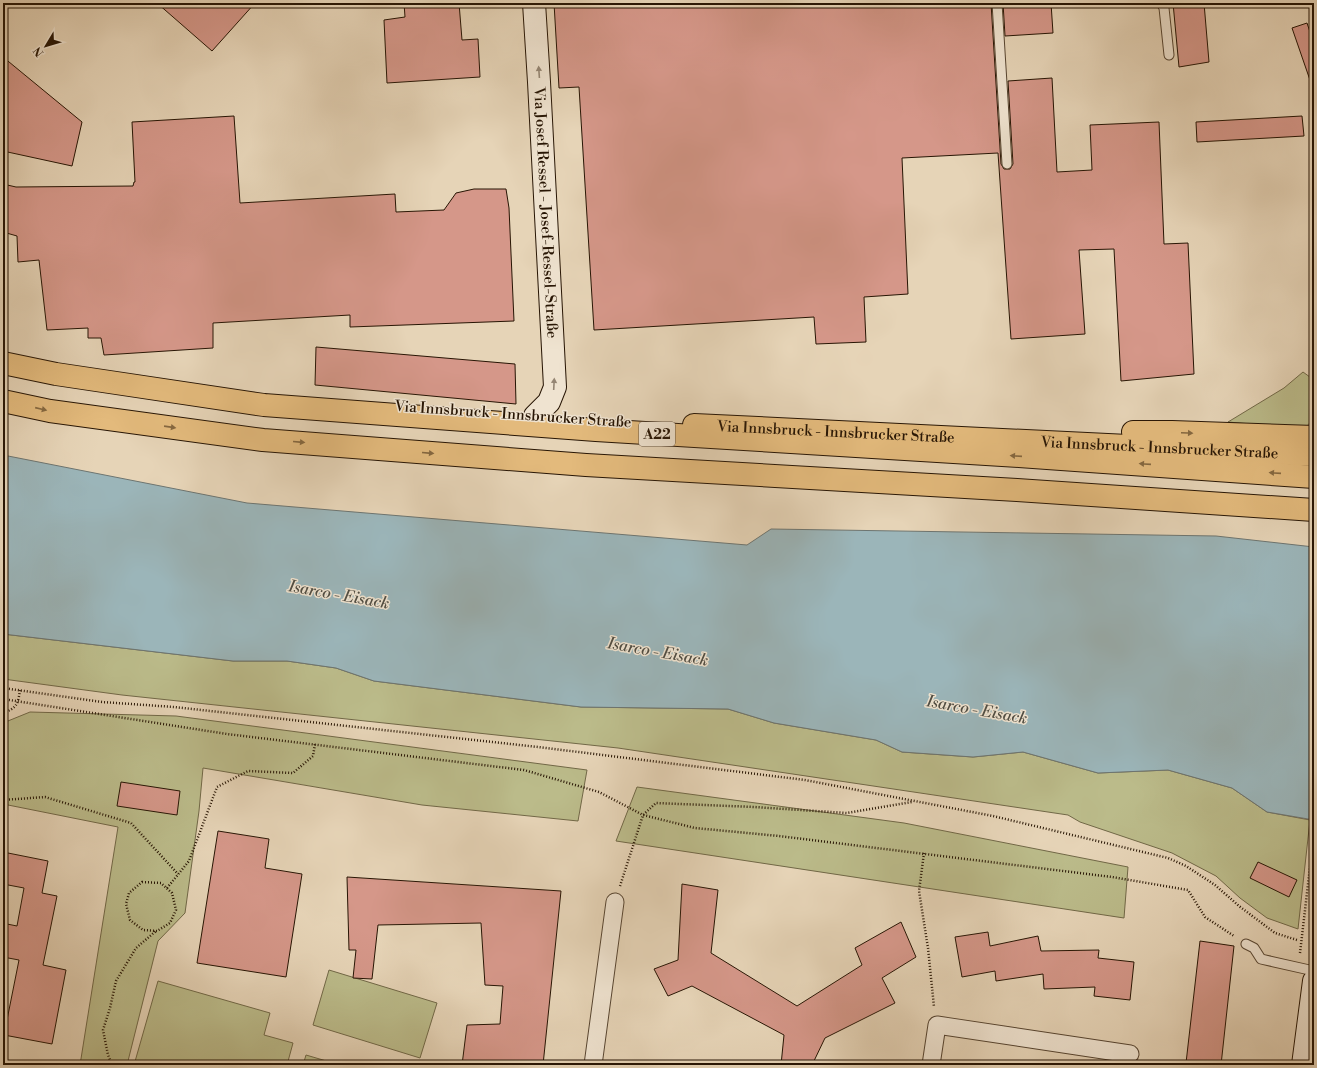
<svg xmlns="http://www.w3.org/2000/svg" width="1317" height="1068" viewBox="0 0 1317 1068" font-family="'Libre Bodoni',serif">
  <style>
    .green { fill: #bbbb8a; stroke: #716847 }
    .water { fill: #9bb5b9; stroke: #6d7571 }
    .building { fill: #d59789; stroke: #271504 }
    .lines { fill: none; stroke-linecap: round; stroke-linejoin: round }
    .lane-casing { stroke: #574531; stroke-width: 11 }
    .street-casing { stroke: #574531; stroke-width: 19 }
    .secondary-casing { stroke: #271504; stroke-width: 24 }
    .primary-casing { stroke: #271504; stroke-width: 24 }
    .highway-casing { stroke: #271504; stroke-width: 24 }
    .path { stroke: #271504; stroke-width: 2.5; stroke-dasharray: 1 2; stroke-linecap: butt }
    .lane { stroke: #efe3d0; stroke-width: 9 }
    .street { stroke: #efe3d0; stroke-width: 17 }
    .secondary { stroke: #efe3d0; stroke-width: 22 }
    .primary { stroke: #e3ba7c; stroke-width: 22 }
    .highway { stroke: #e3ba7c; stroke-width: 22 }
    .oneway { fill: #958674 }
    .oneway2 { fill: #856840 }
    .labels { text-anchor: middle; stroke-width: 3; stroke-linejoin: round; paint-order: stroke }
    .shield { fill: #efe3d0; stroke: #635341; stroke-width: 1 }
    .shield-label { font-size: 14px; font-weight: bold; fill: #271504 }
    .street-label { font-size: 15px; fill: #271504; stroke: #efe3d0 }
    .water-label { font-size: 16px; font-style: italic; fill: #504d43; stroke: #efe3d0 }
  </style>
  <rect width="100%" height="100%" fill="#e6d4b7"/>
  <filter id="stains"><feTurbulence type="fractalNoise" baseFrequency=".005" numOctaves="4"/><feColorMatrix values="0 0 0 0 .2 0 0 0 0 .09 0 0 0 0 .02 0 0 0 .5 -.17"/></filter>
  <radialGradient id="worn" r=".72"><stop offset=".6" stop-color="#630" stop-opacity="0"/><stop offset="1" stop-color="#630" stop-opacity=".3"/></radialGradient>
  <!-- green -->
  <g class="green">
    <polygon points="1303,372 1314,380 1314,418 1307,426 1296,428 1228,422 1284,388"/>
    <polygon points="3,634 233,661 287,661 336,668 374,681 581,707 728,709 774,723 876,740 902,752 973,757 1023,752 1098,773 1168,770 1232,788 1267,812 1310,820 1298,929 1267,918 1240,898 1216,876 1172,853 1080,822 1068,815 618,748 122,695 3,679"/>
    <polygon points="30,712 176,716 587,770 578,821 422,805 203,768 199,811 185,913 158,941 127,1065 80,1065 118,827 3,804 3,723"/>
    <polygon points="637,787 904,823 1128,867 1124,918 616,841"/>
    <polygon points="329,970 437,1003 420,1058 313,1025"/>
    <polygon points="158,981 270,1013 264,1035 293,1043 287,1065 134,1065"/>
    <polygon points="306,1055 340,1065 303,1065"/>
  </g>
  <!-- water -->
  <polygon class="water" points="3,455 247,503 747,545 771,529 1216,536 1314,547 1314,820 1267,812 1232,788 1168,770 1098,773 1023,752 973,757 902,752 876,740 774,723 728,709 581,707 374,681 336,668 287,661 233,661 3,634"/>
  <!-- building -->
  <g class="building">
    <polygon points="157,3 255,3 212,51"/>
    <polygon points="404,3 459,3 462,40 478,39 480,77 387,83 384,20 405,17"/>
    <polygon points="554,3 991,3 1001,164 1004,169 1010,169 1013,164 1008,81 1052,78 1057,172 1092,170 1090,125 1159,122 1164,244 1188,243 1194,374 1121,381 1114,249 1079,250 1085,334 1011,339 998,153 902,158 908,294 864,297 866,342 816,344 814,317 594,330 579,87 559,88"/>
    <polygon points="1003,3 1051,3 1053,33 1005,36"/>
    <polygon points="1173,3 1204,3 1209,62 1179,67"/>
    <polygon points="1307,23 1314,44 1314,83 1311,83 1292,28"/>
    <polygon points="3,57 82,122 72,166 3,151"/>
    <polygon points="234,116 240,203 395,194 396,212 444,210 456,193 474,189 506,189 509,208 514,321 350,327 350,315 213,323 213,348 104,355 101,338 88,338 88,328 47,330 39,260 18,262 17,236 3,232 3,184 16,187 133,186 134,182 135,182 132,122"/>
    <polygon points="1302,116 1304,136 1197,142 1196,122"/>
    <polygon points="316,347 515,364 516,404 315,385"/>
    <polygon points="121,782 180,791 177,815 117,806"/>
    <polygon points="218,831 269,839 265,868 302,874 286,977 197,963"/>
    <polygon points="3,852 48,861 42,893 57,896 43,965 66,970 52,1044 4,1035 19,960 3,957 3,946 7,924 17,926 24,888 3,884"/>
    <polygon points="1258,862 1297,880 1289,897 1250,878"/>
    <polygon points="347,877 561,891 543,1065 462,1065 467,1025 500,1024 503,986 485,985 481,923 378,925 372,979 353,978 356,950 349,950"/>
    <polygon points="682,884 718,890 711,953 797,1006 862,965 855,948 901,922 916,957 882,978 895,1003 825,1038 813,1063 781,1065 784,1035 692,986 668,996 654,969 678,960"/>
    <polygon points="988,932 990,946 1038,936 1041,951 1099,950 1098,958 1134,962 1130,1000 1094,996 1095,987 1044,989 1043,974 996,981 995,971 962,977 955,937"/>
    <polygon points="1200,941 1234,946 1221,1065 1186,1063"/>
  </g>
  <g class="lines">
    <!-- lane casing -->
    <g class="lane-casing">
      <g id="lane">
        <polyline points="997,3 1007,164"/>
        <polyline points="1161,3 1164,8 1169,55"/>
        <polyline points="1246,944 1254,948 1261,959 1314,971"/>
      </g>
    </g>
    <!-- street casing -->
    <g class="street-casing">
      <g id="street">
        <polyline points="593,1065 615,902"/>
        <polyline points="931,1065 937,1025 1130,1054"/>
      </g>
    </g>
    <!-- secondary casing -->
    <g class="secondary-casing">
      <g id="secondary">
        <path id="s1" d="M534 3 539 82 555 387 549 402 535 416"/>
        <polyline points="1303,1065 1314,981"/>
      </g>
    </g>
    <!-- primary casing -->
    <g class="primary-casing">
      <g id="primary">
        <path id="s2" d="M694 425 1314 455"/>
        <polyline points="1133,432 1172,432 1314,437"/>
      </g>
    </g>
    <!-- highway casing -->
    <g class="highway-casing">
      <g id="highway">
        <polyline points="3,363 56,374 264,405 596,430 1019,456 1314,477"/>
        <polyline points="3,401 50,411 263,440 586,465 1017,490 1314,510"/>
      </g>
    </g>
    <!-- path -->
    <g class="path">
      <polyline points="3,688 102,702 174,707 538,747 805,780 993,816 1168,858 1186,866 1215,885 1239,906 1275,933 1297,940"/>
      <polyline points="3,699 227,734 524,770 599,792 643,815 695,828 779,836 1112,877 1188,890 1205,917 1234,936"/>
      <path d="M3 713C17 708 18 704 20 690"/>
      <polyline points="3,800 45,797 131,823 178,874"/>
      <polyline points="924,853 919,891 928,948 934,1007"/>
      <polygon points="142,882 161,883 172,893 176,910 170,923 157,931 143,930 130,920 126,904 129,893"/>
      <polyline points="620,886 643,815 656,803 754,807 847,813 912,802"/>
      <polyline points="167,888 189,861 217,787 248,771 293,773 313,756 315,744"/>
      <polyline points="1300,953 1314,833"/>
      <polyline points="3,964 7,964"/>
      <polyline points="112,1065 108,1055 103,1030 110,1008 116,981 136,948 156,931"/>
    </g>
    <!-- lane -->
    <use href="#lane" class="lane"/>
    <!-- street -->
    <use href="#street" class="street"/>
    <!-- secondary -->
    <use href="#secondary" class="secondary"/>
    <!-- primary -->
    <use href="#primary" class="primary"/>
    <!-- highway -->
    <use href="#highway" class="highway"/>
  </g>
  <!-- one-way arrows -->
  <defs><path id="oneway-solid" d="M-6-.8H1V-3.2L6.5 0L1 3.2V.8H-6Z"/></defs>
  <g class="oneway">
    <use href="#oneway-solid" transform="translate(539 72) rotate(-94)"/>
    <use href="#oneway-solid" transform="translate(554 384) rotate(-87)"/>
  </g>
  <g class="oneway2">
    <use href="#oneway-solid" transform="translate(41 409) rotate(13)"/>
    <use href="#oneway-solid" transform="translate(170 427) rotate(8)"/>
    <use href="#oneway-solid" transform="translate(1187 433) rotate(2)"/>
    <use href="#oneway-solid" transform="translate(299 442) rotate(5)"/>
    <use href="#oneway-solid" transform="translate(428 453) rotate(5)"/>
    <use href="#oneway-solid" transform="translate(1016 456) rotate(-176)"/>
    <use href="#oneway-solid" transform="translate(1145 464) rotate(-176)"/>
    <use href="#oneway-solid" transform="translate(1275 473) rotate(-176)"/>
  </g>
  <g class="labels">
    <!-- shield labels -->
    <rect class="shield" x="639" y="422" width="36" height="24" rx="3"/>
    <g class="shield-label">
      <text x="657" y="439">A22</text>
    </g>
    <!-- street labels -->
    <g class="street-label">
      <text dy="5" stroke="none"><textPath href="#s1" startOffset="210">Via Josef Ressel - Josef-Ressel-Straße</textPath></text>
      <text transform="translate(513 414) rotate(4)" y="5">Via Innsbruck - Innsbrucker Straße</text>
      <text dy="5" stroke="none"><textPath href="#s2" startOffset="142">Via Innsbruck - Innsbrucker Straße</textPath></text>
      <text dy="5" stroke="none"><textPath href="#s2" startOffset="466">Via Innsbruck - Innsbrucker Straße</textPath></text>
    </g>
    <!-- water labels -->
    <g class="water-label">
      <text transform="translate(339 594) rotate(10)" y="6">Isarco - Eisack</text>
      <text transform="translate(658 651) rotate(10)" y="6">Isarco - Eisack</text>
      <text transform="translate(977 709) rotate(10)" y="6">Isarco - Eisack</text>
    </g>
  </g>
  <!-- margin -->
  <rect width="1317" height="1068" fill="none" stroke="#e6d4b7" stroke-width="16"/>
  <rect x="4" y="4" width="1309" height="1060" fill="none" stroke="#271504" stroke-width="2"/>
  <rect x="8" y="8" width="1301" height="1052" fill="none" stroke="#271504"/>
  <!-- north arrow -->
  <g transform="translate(46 46) rotate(232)" stroke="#efe3d0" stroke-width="3" paint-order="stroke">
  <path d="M0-3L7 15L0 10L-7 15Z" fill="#271504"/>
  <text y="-6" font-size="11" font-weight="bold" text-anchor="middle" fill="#271504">N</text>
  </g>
  <rect width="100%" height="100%" filter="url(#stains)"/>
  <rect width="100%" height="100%" fill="url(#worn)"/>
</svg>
